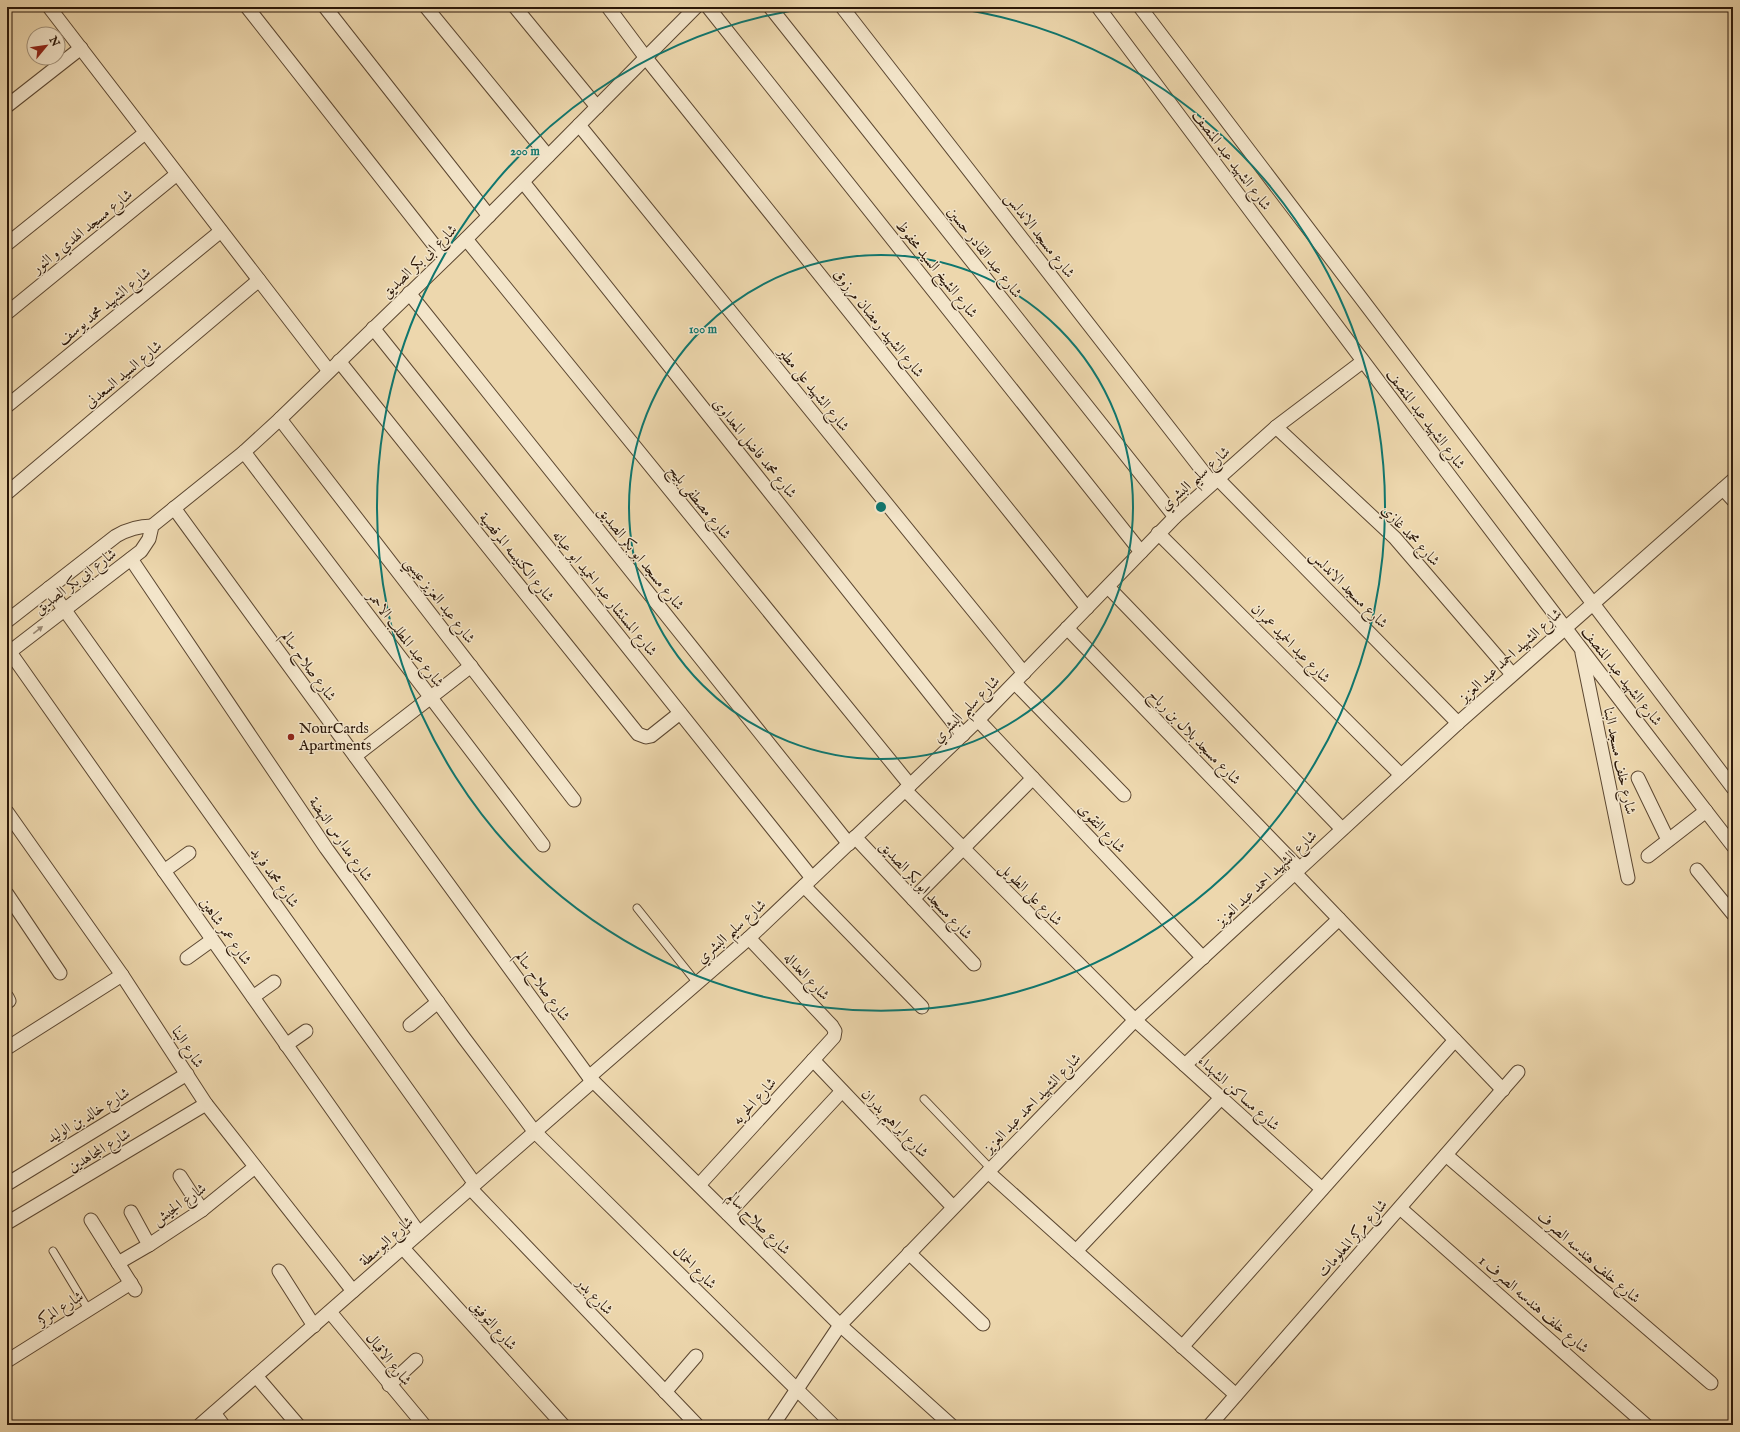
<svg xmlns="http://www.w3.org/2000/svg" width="1740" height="1432" viewBox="0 0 1740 1432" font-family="'IM FELL English',Amiri,serif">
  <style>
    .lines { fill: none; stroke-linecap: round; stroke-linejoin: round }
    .lane-casing { stroke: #5c4731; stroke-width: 9 }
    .street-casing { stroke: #5c4731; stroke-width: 15 }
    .lane { stroke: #f3e5ca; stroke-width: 7 }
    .street { stroke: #f3e5ca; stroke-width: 13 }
    .oneway { fill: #998873 }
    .ring { fill: none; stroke: #0f766e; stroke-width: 2 }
    .poi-dot { fill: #8f2418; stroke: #f3e5ca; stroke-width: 1.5 }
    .labels { text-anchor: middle; stroke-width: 3; stroke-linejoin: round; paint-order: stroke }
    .street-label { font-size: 15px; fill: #2b1708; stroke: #f3e5ca }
    .poi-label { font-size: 15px; fill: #2b1708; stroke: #f3e5ca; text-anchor: start }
    .centre { fill: #0f766e; stroke: #f3e5ca; stroke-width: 2 }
    .ring-label { font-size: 12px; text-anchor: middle; font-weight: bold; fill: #0f766e; stroke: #f3e5ca; stroke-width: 3; stroke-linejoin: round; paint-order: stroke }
  </style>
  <rect width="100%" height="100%" fill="#edd7ad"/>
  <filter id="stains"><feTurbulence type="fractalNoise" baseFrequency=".005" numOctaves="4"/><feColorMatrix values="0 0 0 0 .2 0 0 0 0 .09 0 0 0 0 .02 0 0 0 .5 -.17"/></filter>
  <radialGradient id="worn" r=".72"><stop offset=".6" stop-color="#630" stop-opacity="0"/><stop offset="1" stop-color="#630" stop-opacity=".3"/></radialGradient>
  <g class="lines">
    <!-- lane casing -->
    <g class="lane-casing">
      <g id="lane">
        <polyline points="637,908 697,983"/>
        <polyline points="924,1099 991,1169"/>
        <polyline points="53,1251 88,1309"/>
      </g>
    </g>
    <!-- street casing -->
    <g class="street-casing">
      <g id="street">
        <polyline points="49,7 329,371"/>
        <polyline points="247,7 445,259"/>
        <polyline points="325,7 489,216"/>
        <polyline points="426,7 548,156"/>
        <polyline points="515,7 597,107"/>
        <polyline points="608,7 646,58 1087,608"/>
        <polyline points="708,7 1141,552"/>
        <polyline points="770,7 1175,517"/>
        <polyline points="842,7 1212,483"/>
        <path d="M1098 7C1308 288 1518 569 1733 846"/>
        <polyline points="1140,7 1733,788"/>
        <polyline points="7,106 81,48"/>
        <polyline points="579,125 1024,673"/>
        <polyline points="523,182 963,735"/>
        <polyline points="466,239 910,785"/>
        <polyline points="7,244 145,133"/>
        <polyline points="409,293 849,844"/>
        <polyline points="7,313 177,174"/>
        <polyline points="373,328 812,878"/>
        <polyline points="339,361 638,734 646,737 651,736 680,713"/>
        <polyline points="7,406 221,231"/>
        <polyline points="280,419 574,800"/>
        <polyline points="1276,427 1395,538 1512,674"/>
        <polyline points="244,452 543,845"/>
        <polyline points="1217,478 1458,723"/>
        <polyline points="1723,489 1733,500"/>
        <polyline points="7,493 259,280"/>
        <polyline points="174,508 589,1077 840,1325 951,1425"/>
        <polyline points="1158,533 1401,775"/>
        <polyline points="131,559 326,848 464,1038 534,1131 833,1425"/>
        <polyline points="1108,587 1342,829"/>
        <polyline points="49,588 475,1184"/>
        <path d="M7 621 116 536C128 529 138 526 152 526"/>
        <polyline points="1067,628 1299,868"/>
        <polyline points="7,648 419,1233"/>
        <polyline points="1582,653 1628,878"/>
        <polyline points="7,654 141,551 149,539 152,526 244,452 280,419 466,239 696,7"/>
        <polyline points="1015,683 1124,795"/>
        <polyline points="978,720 1203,958"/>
        <polyline points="355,756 471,666"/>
        <polyline points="1638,778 1668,840"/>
        <polyline points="905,790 1135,1020 1322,1189"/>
        <polyline points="7,812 122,975 206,1104 353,1291"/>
        <polyline points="855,837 974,964"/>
        <polyline points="1648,856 1706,811"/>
        <polyline points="1697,870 1733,914"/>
        <polyline points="164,871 189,853"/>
        <polyline points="1295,873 1503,1090"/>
        <polyline points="804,886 922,1007"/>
        <polyline points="7,894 60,973"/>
        <polyline points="913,899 1033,778"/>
        <polyline points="187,958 212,940"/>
        <polyline points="7,997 9,1001"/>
        <polyline points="253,997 274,982"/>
        <polyline points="410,1025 438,1002"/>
        <polyline points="286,1045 306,1031"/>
        <polyline points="7,1048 122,975"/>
        <polyline points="813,1060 953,1207"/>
        <polyline points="1185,1065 1339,919"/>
        <polyline points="589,1077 749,938 905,790 978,720 1175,517 1276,427 1362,362"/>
        <polyline points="1446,1155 1711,1383"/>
        <polyline points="988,1172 1236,1395"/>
        <polyline points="180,1176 202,1210"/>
        <polyline points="7,1184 187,1074"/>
        <polyline points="699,1185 834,1037 835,1031 832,1026 749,938"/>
        <polyline points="470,1188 697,1425"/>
        <polyline points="1400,1208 1646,1425"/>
        <polyline points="131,1212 149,1245"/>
        <polyline points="728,1214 842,1091"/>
        <polyline points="91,1220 135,1290"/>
        <polyline points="7,1223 206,1104"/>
        <polyline points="402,1247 563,1425"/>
        <polyline points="1076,1251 1221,1098"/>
        <polyline points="909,1253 983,1324"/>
        <polyline points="118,1263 149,1245 202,1210 255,1167"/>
        <polyline points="279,1271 314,1326"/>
        <polyline points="330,1312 424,1425"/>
        <polyline points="1182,1347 1455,1040"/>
        <polyline points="7,1361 131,1283"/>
        <polyline points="256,1376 298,1425"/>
        <polyline points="389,1385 416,1360"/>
        <polyline points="665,1392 696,1356"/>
        <polyline points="214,1413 223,1425"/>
        <polyline points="200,1425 593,1081"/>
        <polyline points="773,1425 840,1325 1135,1020 1458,723 1733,480"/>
        <polyline points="1210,1425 1518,1072"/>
      </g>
    </g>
    <!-- lane -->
    <use href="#lane" class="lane"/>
    <!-- street -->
    <use href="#street" class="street"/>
  </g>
  <!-- one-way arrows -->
  <defs><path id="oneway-solid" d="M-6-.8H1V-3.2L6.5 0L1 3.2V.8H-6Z"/></defs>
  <use class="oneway" href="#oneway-solid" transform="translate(38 630) rotate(-38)"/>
  <!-- distance rings -->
  <g class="ring">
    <circle cx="881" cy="507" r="252"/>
    <path d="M947 7A504 504 0 1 1 815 7"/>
  </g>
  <!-- markers -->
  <circle class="poi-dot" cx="291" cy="737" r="4"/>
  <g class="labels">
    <!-- street labels -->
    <g class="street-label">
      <text transform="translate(1232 160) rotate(53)" y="5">شارع الشهيد عبد المنصف</text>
      <text transform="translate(82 231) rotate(-39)" y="5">شارع مسجد الهدي و النور</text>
      <text transform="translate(1040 235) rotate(52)" y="5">شارع مسجد الاندلس</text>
      <text transform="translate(985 252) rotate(52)" y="5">شارع عبد القادر حسين</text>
      <text transform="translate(419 261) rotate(-44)" y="5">شارع ابى بكر الصديق</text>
      <text transform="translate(937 269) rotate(51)" y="5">شارع الشيخ السيد محفوظ</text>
      <text transform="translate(104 306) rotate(-39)" y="5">شارع الشهيد محمد يوسف</text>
      <text transform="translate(879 323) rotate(51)" y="5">شارع الشهيد رمضان مرزوق</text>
      <text transform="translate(123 374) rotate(-40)" y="5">شارع السيد السعدنى</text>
      <text transform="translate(814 389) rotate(51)" y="5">شارع الشهيد على مطير</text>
      <text transform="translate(1426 419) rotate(53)" y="5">شارع الشهيد عبد المنصف</text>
      <text transform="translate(755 448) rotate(51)" y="5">شارع محمد فاضل المعداوى</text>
      <text transform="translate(1195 478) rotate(-42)" y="5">شارع سليم البشري</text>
      <text transform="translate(700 502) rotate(51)" y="5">شارع مصطفى بليح</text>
      <text transform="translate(1411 535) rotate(47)" y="5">شارع محمد غازي</text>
      <text transform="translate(517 557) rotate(51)" y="5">شارع الكنيسه المرقصية</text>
      <text transform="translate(641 558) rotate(51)" y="5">شارع مسجد ابو بكر الصديق</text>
      <text transform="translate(75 581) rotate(-37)" y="5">شارع ابى بكر الصديق</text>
      <text transform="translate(1349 589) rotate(45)" y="5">شارع مسجد الاندلس</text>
      <text transform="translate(605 593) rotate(51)" y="5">شارع المستشار عبد الحميد ابو عيانه</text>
      <text transform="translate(440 600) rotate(52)" y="5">شارع عبد العزيز عيسي</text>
      <text transform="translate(406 639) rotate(53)" y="5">شارع عبد المطلب الاحمر</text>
      <text transform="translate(1291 643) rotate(45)" y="5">شارع عبد الحميد عمران</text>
      <text transform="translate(1510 655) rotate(-42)" y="5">شارع الشهيد احمد عبد العزيز</text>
      <text transform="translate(309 666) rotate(54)" y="5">شارع صلاح سالم</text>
      <text transform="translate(1622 676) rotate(52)" y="5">شارع الشهيد عبد المنصف</text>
      <text transform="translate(966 709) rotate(-45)" y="5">شارع سليم البشري</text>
      <text transform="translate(1195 737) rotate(46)" y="5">شارع مسجد بلال بن رباح</text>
      <text transform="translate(1620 761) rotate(78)" y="5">شارع خلف مسجد البنا</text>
      <text transform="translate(1102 828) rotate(47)" y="5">شارع التقوى</text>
      <text transform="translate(341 839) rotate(55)" y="5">شارع مدارس النهضة</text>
      <text transform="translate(275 877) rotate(54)" y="5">شارع محمد فريد</text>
      <text transform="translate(1266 878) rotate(-43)" y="5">شارع الشهيد احمد عبد العزيز</text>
      <text transform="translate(926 890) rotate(47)" y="5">شارع مسجد ابو بكر الصديق</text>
      <text transform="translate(1031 894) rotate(45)" y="5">شارع على الطويل</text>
      <text transform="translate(226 931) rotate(55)" y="5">شارع عمر شاهين</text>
      <text transform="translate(731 931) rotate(-42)" y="5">شارع سليم البشري</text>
      <text transform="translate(807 976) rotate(47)" y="5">شارع العداله</text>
      <text transform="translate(543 986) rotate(54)" y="5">شارع صلاح سالم</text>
      <text transform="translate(188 1047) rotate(57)" y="5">شارع البنا</text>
      <text transform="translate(1239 1093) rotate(42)" y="5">شارع مساكن الشهداء</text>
      <text transform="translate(754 1101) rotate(-48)" y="5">شارع الحريه</text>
      <text transform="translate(1032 1103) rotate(-46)" y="5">شارع الشهيد احمد عبد العزيز</text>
      <text transform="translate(88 1115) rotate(-31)" y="5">شارع خالد بن الوليد</text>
      <text transform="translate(895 1123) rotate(46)" y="5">شارع ابراهيم بدران</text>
      <text transform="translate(99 1150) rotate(-31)" y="5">شارع المجاهدين</text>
      <text transform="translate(179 1204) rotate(-35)" y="5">شارع الجيش</text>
      <text transform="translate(759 1223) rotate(45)" y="5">شارع صلاح سالم</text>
      <text transform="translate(1352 1238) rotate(-49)" y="5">شارع مركز المعلومات</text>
      <text transform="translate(386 1241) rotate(-42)" y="5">شارع البوسطة</text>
      <text transform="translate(1589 1257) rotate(41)" y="5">شارع خلف هندسه الصرف</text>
      <text transform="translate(695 1267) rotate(45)" y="5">شارع الحمال</text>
      <text transform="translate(595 1296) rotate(46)" y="5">شارع بدر</text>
      <text transform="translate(1534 1304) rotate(41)" y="5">شارع خلف هندسه الصرف 1</text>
      <text transform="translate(60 1308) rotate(-32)" y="5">شارع المركز</text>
      <text transform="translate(494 1325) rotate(48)" y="5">شارع التوفيق</text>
      <text transform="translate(389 1359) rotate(51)" y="5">شارع الاقبال</text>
    </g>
    <!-- poi labels -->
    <g class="poi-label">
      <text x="299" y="733">NourCards<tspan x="299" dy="17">Apartments</tspan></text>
    </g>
  </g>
  <circle cx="881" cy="507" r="6" class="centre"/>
  <g class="ring-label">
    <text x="525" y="155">200 m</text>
    <text x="703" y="333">100 m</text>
  </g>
  <!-- margin -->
  <rect width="1740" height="1432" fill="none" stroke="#edd7ad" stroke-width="24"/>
  <rect x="8" y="8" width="1724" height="1416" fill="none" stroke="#2b1708" stroke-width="2"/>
  <rect x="12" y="12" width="1716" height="1408" fill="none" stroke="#2b1708"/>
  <!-- north arrow -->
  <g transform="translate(46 46) rotate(61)"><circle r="19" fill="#f3e5ca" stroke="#a3937c"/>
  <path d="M0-3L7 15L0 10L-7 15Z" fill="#8f2418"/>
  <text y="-6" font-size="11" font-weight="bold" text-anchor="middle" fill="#2b1708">N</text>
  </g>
  <rect width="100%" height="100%" filter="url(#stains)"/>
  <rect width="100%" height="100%" fill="url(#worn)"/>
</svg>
